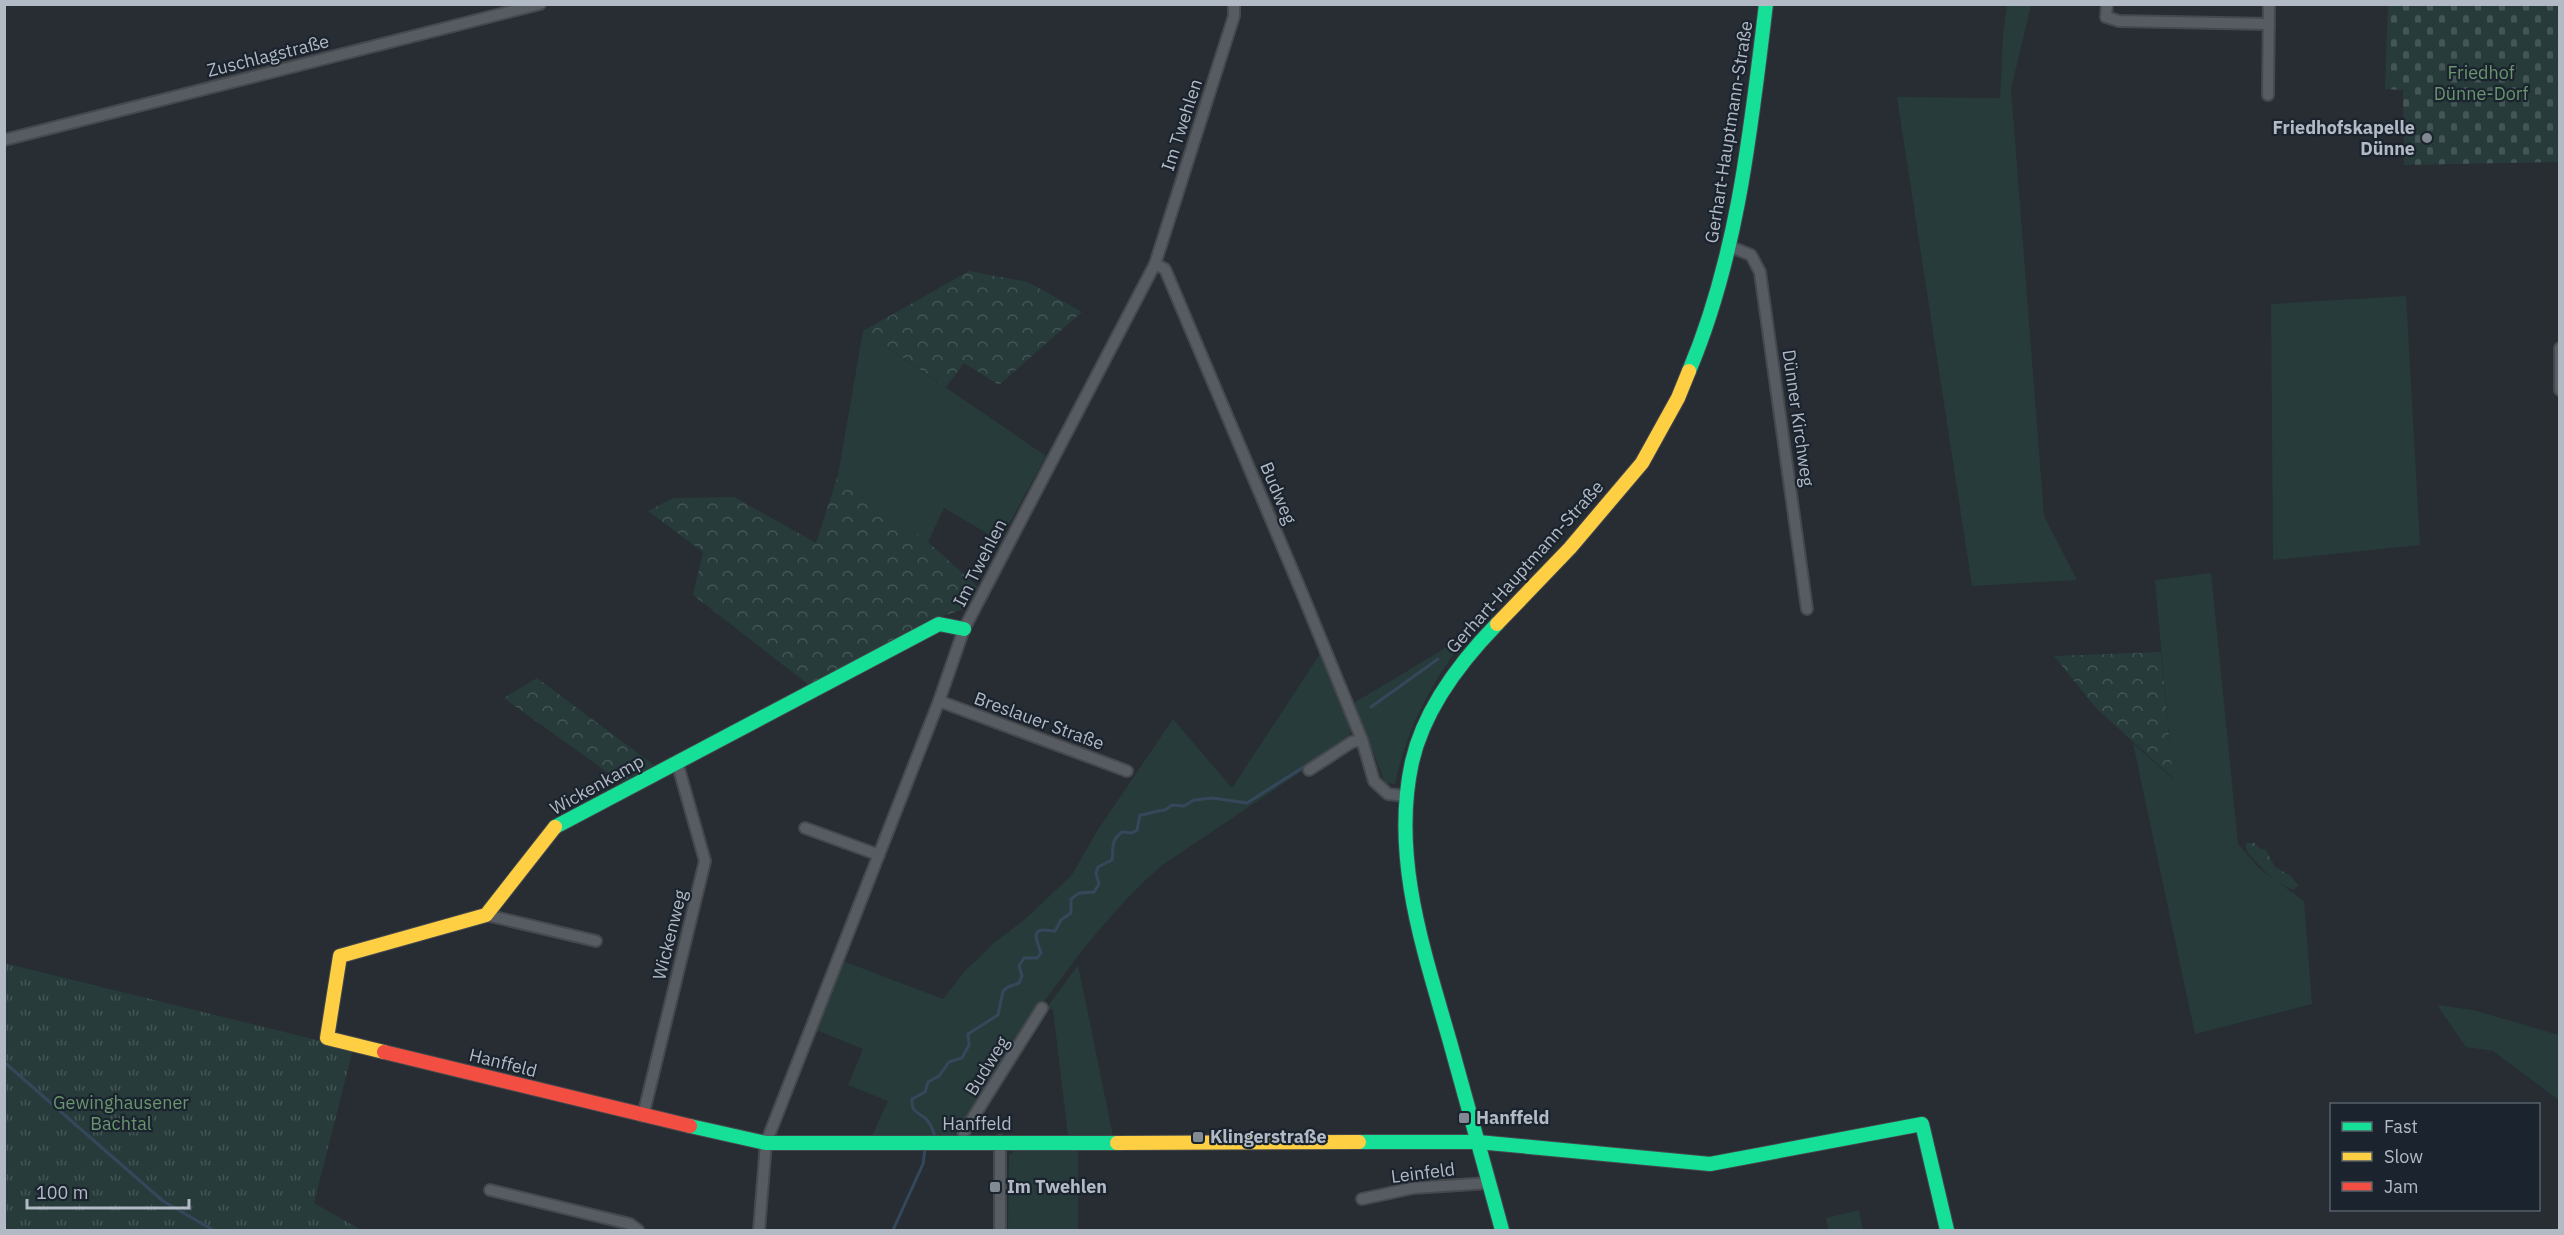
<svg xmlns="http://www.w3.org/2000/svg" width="2564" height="1235" viewBox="0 0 2564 1235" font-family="'IBM Plex Sans',sans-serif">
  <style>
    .grass { fill: #273b3b }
    .forest { fill: url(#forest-crowns) }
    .cemetery { fill: url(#cemetery-stones) }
    .park { fill: url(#park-tufts) }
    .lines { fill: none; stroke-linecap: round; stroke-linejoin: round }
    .stream { stroke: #35485b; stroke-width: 3 }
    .street-casing { stroke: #45494e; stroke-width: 14 }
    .fast-casing { stroke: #45494e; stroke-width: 16 }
    .slow-casing { stroke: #45494e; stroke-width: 16 }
    .jam-casing { stroke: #45494e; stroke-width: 16 }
    .street { stroke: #575c62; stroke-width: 10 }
    .fast { stroke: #16e098; stroke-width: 14 }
    .slow { stroke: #ffcf43; stroke-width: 14 }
    .jam { stroke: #f24e42; stroke-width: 14 }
    .poi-dot { fill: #818992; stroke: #1b242e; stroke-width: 2 }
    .labels { text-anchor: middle; stroke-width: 4.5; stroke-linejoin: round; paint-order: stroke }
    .street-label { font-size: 18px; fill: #b1bac5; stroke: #1b242e }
    .park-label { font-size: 18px; fill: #69956f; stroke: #1b242e }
    .poi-label { font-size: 18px; font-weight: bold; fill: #b1bac5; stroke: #1b242e; text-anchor: start }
  </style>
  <defs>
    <pattern id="forest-crowns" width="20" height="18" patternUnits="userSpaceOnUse" patternTransform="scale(1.5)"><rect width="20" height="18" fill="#273b3b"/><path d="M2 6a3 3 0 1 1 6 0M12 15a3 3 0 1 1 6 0" fill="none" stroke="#445556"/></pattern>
    <pattern id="cemetery-stones" width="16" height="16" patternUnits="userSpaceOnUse" patternTransform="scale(1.5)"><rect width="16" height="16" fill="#273b3b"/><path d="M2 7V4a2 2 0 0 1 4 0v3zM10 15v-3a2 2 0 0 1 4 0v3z" fill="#445556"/></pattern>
    <pattern id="park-tufts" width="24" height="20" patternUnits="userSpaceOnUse" patternTransform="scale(1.5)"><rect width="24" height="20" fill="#273b3b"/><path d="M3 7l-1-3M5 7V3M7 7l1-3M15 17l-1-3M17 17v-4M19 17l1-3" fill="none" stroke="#445556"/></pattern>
  </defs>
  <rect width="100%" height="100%" fill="#272d33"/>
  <!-- grass -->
  <g class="grass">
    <polygon points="2007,5 2031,5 2011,89 2044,516 2077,580 1972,586 1897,97 2000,98 2003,36"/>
    <polygon points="2406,296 2420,545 2273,560 2271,304"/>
    <polygon points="863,331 1046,456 1000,541 944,508 928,542 838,475"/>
    <polygon points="2211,573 2238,844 2260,869 2304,901 2312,1004 2195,1034 2133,743 2173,779 2155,580"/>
    <path d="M1457 641 1461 644C1429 687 1406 731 1395 784L1385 783 1354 703Z"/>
    <path d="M1320 654 1348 720 1351 738 1161 866C1076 942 1018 1042 954 1135L872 1136 888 1101 848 1085 863 1049 816 1030 843 961 943 999 964 972 995 942 1024 920 1072 875 1097 831 1173 719 1232 788Z"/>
    <polygon points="1078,965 1113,1136 1068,1136 1053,1009 1046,1009"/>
    <polygon points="2437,1005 2473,1010 2559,1035 2559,1100 2493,1051 2466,1047"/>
    <polygon points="1078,1146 1078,1230 1008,1230 1009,1155 1016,1150"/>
    <polygon points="1859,1210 1863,1230 1829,1230 1826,1218"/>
  </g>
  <!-- forest -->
  <g class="forest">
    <polygon points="969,271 1028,282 1082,312 999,385 964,363 946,387 863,331"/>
    <polygon points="838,475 928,542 978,587 964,609 931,620 809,685 693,595 703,552 648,511 673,498 734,497 816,543"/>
    <polygon points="2161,652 2173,778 2096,708 2054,656"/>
    <polygon points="537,678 655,766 622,783 504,698"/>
    <path d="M2246 843H2255L2259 848 2266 850 2275 867 2291 876 2298 885 2294 890C2274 883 2259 866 2246 850Z"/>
  </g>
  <!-- cemetery -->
  <polygon class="cemetery" points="2388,5 2559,5 2559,162 2404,165 2403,90 2385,89"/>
  <!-- park -->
  <polygon class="park" points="4,963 353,1049 314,1203 361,1230 5,1230"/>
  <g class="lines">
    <!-- stream -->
    <g class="stream">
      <polyline points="1371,707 1438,659"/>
      <polyline points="4,1062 163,1201 213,1230"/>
      <path d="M935 1136C933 1130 930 1122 925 1118 917 1112 911 1111 912 1099L925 1092 928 1082 939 1076 949 1062 962 1058 969 1045 968 1034 998 1015 1003 991 1008 987 1019 983 1022 976 1019 966 1024 958H1037L1041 953C1039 945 1029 929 1045 930 1048 930 1051 931 1055 931L1061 920 1071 913V899L1079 893 1094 892 1099 884 1096 873 1098 867 1112 860C1114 847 1110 841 1122 832L1132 833 1137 830 1140 815C1150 814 1153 811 1165 810L1172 805 1184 806 1194 800 1213 798 1247 803 1346 740"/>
      <polyline points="893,1230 923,1164 925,1149"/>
    </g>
    <!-- street casing -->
    <g class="street-casing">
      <g id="street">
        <polyline points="2107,4 2106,17 2119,21 2269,24"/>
        <polyline points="2268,95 2269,4"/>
        <polyline points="4,140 540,4"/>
        <polyline points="1731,247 1751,255 1760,272 1807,609"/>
        <polyline points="1155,264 1165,269 1302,593 1362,740 1374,781 1388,794 1406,796"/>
        <polyline points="2560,348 2560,390"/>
        <polyline points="939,701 1127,771"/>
        <polyline points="1309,770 1352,742 1362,740"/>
        <polyline points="805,828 879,855"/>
        <polyline points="486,915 596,941"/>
        <polyline points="643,1116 705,861 677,762"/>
        <polyline points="962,1142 964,1132 1042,1008"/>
        <polyline points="490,1190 630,1224 638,1230"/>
        <polyline points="1362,1199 1413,1188 1489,1183"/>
        <polyline points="759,1230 766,1143 939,701 964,629 1155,264 1234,16 1234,4"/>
        <polyline points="1000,1230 1000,1141"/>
      </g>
    </g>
    <!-- fast casing -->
    <g class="fast-casing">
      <g id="fast">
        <path d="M1689 371C1738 255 1751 128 1766 4"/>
        <path d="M1497 624C1460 662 1424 709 1412 762 1391 857 1424 951 1450 1042 1467 1104 1485 1167 1502 1230"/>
        <polyline points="555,827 939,624 964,629"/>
        <polyline points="690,1126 766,1143 1117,1143"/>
        <polyline points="1359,1142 1478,1142 1710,1164 1922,1124 1947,1230"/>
      </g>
    </g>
    <!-- slow casing -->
    <g class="slow-casing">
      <g id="slow">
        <polyline points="1497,624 1570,548 1642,463 1678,398 1689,371"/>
        <polyline points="384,1052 327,1038 340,956 486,915 555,827"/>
        <polyline points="1117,1143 1359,1142"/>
      </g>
    </g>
    <!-- jam casing -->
    <g class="jam-casing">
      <polyline id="jam" points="384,1052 690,1126"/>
    </g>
    <!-- street -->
    <use href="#street" class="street"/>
    <!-- fast -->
    <use href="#fast" class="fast"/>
    <!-- slow -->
    <use href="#slow" class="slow"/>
    <!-- jam -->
    <use href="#jam" class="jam"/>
  </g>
  <!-- markers -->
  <g class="poi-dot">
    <circle cx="2427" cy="138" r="6"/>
    <rect x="1458" y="1112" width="12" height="12" rx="3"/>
    <rect x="1192" y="1131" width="12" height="12" rx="3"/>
    <rect x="989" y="1181" width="12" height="12" rx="3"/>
  </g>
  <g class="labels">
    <!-- street labels -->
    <g class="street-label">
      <text transform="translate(268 56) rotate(-14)" y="6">Zuschlagstraße</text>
      <text transform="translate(1182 125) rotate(-72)" y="6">Im Twehlen</text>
      <text transform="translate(1729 132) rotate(-81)" y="6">Gerhart-Hauptmann-Straße</text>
      <text transform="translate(1798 418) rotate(82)" y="6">Dünner Kirchweg</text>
      <text transform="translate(1278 493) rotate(67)" y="6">Budweg</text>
      <text transform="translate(980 563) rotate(-63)" y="6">Im Twehlen</text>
      <text transform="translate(1525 567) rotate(-48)" y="6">Gerhart-Hauptmann-Straße</text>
      <text transform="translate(1039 721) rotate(20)" y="6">Breslauer Straße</text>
      <text transform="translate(597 785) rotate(-29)" y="6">Wickenkamp</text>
      <text transform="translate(670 935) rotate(-76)" y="6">Wickenweg</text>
      <text transform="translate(503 1063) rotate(14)" y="6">Hanffeld</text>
      <text transform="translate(987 1066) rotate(-58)" y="6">Budweg</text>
      <text x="977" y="1130">Hanffeld</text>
      <text transform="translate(1423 1173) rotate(-7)" y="6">Leinfeld</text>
    </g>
    <!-- park labels -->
    <g class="park-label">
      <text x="2481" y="79">Friedhof<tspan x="2481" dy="21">Dünne-Dorf</tspan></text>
      <text x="121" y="1109">Gewinghausener<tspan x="121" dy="21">Bachtal</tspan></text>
    </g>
    <!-- poi labels -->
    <g class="poi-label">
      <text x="2415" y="134" text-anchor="end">Friedhofskapelle<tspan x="2415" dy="21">Dünne</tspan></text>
      <text x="1476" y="1124">Hanffeld</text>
      <text x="1210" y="1143">Klingerstraße</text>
      <text x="1007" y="1193">Im Twehlen</text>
    </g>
  </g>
  <!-- border -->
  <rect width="2564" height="1235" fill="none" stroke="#b1bac5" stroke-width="12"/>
  <!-- legend -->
  <rect x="2330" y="1103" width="210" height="108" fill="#1b242e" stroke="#57606a" stroke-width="1.5"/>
  <rect x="2342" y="1122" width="30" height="9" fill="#16e098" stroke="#57606a" stroke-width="1.5"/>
  <text x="2384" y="1133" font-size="18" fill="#b1bac5">Fast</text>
  <rect x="2342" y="1152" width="30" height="9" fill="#ffcf43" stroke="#57606a" stroke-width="1.5"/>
  <text x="2384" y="1163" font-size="18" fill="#b1bac5">Slow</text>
  <rect x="2342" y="1182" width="30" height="9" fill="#f24e42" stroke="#57606a" stroke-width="1.5"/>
  <text x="2384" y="1193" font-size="18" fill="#b1bac5">Jam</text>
  <!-- scale -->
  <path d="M27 1199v9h162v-9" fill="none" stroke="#b1bac5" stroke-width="3"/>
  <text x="36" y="1199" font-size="18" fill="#b1bac5" stroke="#1b242e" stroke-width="4.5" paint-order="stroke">100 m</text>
</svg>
